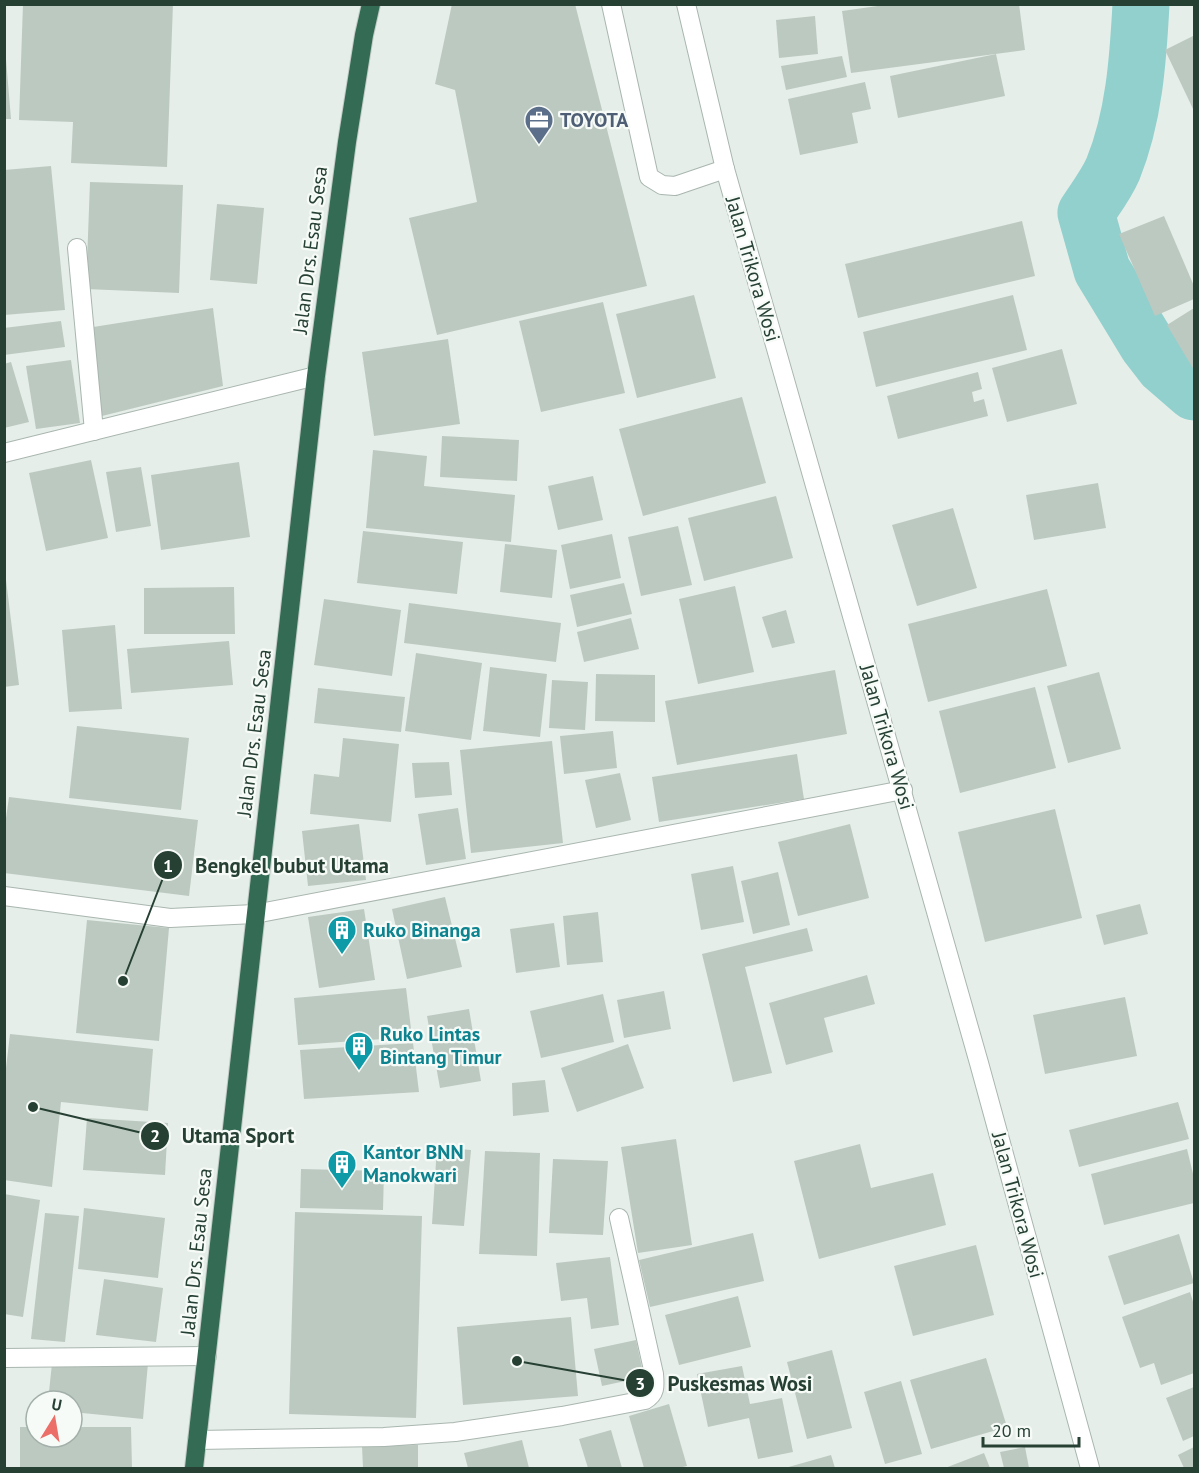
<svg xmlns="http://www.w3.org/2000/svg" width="1199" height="1473" viewBox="0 0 1199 1473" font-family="'PT Sans',sans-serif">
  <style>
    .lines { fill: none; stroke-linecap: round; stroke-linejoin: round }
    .river { stroke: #92d0cd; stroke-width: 57 }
    .building { fill: #bcc9c1 }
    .minor-casing { stroke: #a9b6af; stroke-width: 20 }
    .highway-casing { stroke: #c2cac6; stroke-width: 20 }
    .minor { stroke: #fff; stroke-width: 18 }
    .highway { stroke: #336b54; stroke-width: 18 }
    .labels { text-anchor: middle; stroke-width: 4.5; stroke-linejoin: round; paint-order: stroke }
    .service-label { font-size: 20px; font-weight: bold; fill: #4e5e75; stroke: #f7fbf8; text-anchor: start }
    .street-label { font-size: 20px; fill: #264034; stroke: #f7fbf8 }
    .culture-label { font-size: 20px; font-weight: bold; fill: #0d838f; stroke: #f7fbf8; text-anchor: start }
    .leader { fill: none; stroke: #264034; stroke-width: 2 }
    .callout-dot { fill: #264034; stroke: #f7fbf8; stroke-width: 2 }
    .mark-label { font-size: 18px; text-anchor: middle; font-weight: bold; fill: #fff }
    .callout-label { font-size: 21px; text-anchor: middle; font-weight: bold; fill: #264034; stroke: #f7fbf8; stroke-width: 4.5; stroke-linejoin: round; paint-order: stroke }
  </style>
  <rect width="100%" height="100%" fill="#e6eee9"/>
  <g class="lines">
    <!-- river -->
    <path class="river" d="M1141 4C1138 61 1134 117 1113 169 1106 185 1095 199 1086 213L1102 270 1147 344 1164 366 1194 392"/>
  </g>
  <!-- building -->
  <g class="building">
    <polygon points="23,4 173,4 167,167 71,163 73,122 19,120"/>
    <polygon points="452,4 575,4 647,286 437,335 409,218 477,202 455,90 435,84"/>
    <polygon points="892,4 1019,4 1025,50 851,73 842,11"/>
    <polygon points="815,16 818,54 779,58 776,20"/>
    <polygon points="1193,36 1194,40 1194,111 1165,50"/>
    <polygon points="996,54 1005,96 898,118 890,76"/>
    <polygon points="842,56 847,77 786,90 781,66"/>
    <polygon points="4,59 6,59 11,119 4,119"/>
    <polygon points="865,82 871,109 852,113 858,143 800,155 788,99"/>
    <polygon points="51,166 65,310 4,315 4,170"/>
    <polygon points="90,182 183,185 179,293 86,289"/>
    <polygon points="217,204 264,208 257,284 210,280"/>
    <polygon points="1164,216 1194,286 1194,299 1155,316 1119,234"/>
    <polygon points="1022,221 1035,276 858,318 845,264"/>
    <polygon points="694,295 716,378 637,398 616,314"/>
    <polygon points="1013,295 1027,350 876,387 863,332"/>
    <polygon points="603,302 625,393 541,412 519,321"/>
    <polygon points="213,308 223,386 102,416 87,328"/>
    <polygon points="1194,308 1194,370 1167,325"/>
    <polygon points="61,321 65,347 4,355 4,328"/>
    <polygon points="448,339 460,424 374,436 362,352"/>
    <polygon points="1062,349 1077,404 1007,422 992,368"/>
    <polygon points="71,360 80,423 36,429 26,366"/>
    <polygon points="11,362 29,422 4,428 4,364"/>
    <polygon points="978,372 982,389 972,392 974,402 984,399 988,416 898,439 887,396"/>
    <polygon points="742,397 766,483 643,516 619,429"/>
    <polygon points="442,436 519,440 517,481 440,477"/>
    <polygon points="373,450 427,456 424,486 515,495 511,542 366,528"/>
    <polygon points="91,460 108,538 46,551 29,473"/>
    <polygon points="239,462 250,537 161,550 151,475"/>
    <polygon points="141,467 151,526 116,532 106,472"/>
    <polygon points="593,476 603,520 558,530 548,486"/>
    <polygon points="1098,483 1106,528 1034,540 1026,495"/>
    <polygon points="776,496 793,558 704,581 688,518"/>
    <polygon points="953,508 977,588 917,606 892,525"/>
    <polygon points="678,526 692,585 641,596 628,537"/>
    <polygon points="363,531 463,542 457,594 357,583"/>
    <polygon points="612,534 621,578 570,589 561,545"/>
    <polygon points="505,544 557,550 552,598 500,592"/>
    <polygon points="4,580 6,580 19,685 4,687"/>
    <polygon points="624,583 632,614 577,627 570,595"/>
    <polygon points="735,586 754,672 698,684 679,599"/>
    <polygon points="234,587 235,634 144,634 144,588"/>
    <polygon points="1047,589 1067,666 928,702 908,624"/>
    <polygon points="324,599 401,610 392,676 314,665"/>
    <polygon points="409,603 561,623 556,662 404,643"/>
    <polygon points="786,610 795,643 772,648 762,617"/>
    <polygon points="631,618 639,649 584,662 577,632"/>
    <polygon points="115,625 122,709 69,712 62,630"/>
    <polygon points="229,641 233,685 131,693 127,649"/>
    <polygon points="416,653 482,663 471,740 405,731"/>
    <polygon points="490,667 547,674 540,737 483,731"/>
    <polygon points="835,670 847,734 677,765 665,701"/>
    <polygon points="1099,672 1121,749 1068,763 1047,686"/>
    <polygon points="596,674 655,675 655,722 595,721"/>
    <polygon points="552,680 588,682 585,730 549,728"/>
    <polygon points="1035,687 1056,768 960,793 939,711"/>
    <polygon points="318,688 405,697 401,732 314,723"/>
    <polygon points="77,726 189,738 181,810 69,798"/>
    <polygon points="613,731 617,768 564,774 560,736"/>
    <polygon points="343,738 399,744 391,822 310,814 314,774 339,777"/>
    <polygon points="552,741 563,843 471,853 460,750"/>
    <polygon points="797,754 804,799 659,822 652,777"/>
    <polygon points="449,762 452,795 415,798 412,763"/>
    <polygon points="620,773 631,820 596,828 585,780"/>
    <polygon points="9,797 198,820 189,896 4,873 4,832"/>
    <polygon points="458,808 466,859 426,865 418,814"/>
    <polygon points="1055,809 1082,918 985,942 958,832"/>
    <polygon points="359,824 366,880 308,886 302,831"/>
    <polygon points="850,824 869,898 798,916 778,842"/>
    <polygon points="733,866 744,922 701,930 691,874"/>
    <polygon points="778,872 790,925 753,934 741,881"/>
    <polygon points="445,897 462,967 407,979 392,909"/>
    <polygon points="1140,904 1148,934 1104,945 1096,915"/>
    <polygon points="364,909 375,980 319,988 308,917"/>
    <polygon points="598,912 603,962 567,965 563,916"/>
    <polygon points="87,920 169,928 159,1041 76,1033"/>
    <polygon points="554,923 560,967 516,973 510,929"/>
    <polygon points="807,928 813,951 745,967 772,1073 733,1082 702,954"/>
    <polygon points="867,975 875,1004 824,1018 833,1052 786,1065 769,1003"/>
    <polygon points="406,988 412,1037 298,1045 294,998"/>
    <polygon points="664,991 671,1029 624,1038 617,1000"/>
    <polygon points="603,994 614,1042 541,1058 530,1011"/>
    <polygon points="1125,997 1137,1056 1045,1074 1033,1015"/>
    <polygon points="469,1009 481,1081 440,1088 427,1016"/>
    <polygon points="10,1034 153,1049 148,1111 61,1102 52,1187 4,1180 4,1085"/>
    <polygon points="413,1043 419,1092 304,1099 300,1050"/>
    <polygon points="628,1044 644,1088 577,1112 561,1068"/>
    <polygon points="545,1080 549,1112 513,1116 512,1083"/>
    <polygon points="1178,1102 1189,1139 1079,1167 1069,1130"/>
    <polygon points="87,1118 168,1123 165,1175 83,1170"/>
    <polygon points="676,1139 692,1245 638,1253 621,1147"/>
    <polygon points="860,1144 871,1188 933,1173 946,1225 819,1259 794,1161"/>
    <polygon points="437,1147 471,1150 464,1226 432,1224"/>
    <polygon points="1187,1149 1194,1178 1194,1203 1104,1225 1091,1174"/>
    <polygon points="485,1151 540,1153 537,1256 479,1254"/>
    <polygon points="553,1159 608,1161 603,1235 549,1233"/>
    <polygon points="301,1169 384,1171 383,1210 300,1208"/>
    <polygon points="4,1194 40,1200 23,1317 4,1314"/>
    <polygon points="84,1208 165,1218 158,1278 78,1269"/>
    <polygon points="295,1212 422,1216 416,1418 289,1414"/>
    <polygon points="45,1213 79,1216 65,1342 31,1339"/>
    <polygon points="753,1233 764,1281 650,1307 639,1260"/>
    <polygon points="1179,1234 1194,1283 1124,1305 1108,1256"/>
    <polygon points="976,1245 994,1315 913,1336 894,1266"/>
    <polygon points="610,1257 619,1325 591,1329 587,1298 561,1301 556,1263"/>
    <polygon points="104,1279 163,1288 156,1342 96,1335"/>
    <polygon points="1190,1292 1194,1305 1194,1373 1161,1385 1154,1363 1140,1368 1122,1317"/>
    <polygon points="738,1296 751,1347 679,1365 665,1315"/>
    <polygon points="571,1317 578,1396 463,1405 457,1327"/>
    <polygon points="636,1340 644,1377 602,1386 594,1349"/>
    <polygon points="832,1350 852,1428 807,1439 787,1362"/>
    <polygon points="53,1354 148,1363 143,1419 72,1412 72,1401 48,1401"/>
    <polygon points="986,1358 1007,1427 931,1449 910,1380"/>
    <polygon points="742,1366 750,1404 782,1398 793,1452 758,1459 749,1418 708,1427 697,1374"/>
    <polygon points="901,1381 922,1454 885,1464 864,1392"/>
    <polygon points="1194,1387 1194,1436 1183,1441 1166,1398"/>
    <polygon points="669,1404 687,1466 678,1468 644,1468 629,1416"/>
    <polygon points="20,1427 36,1427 36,1437 72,1437 72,1427 131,1427 132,1468 20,1468"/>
    <polygon points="611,1430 622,1468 588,1468 579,1439"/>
    <polygon points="522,1440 529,1468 468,1468 464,1453"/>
    <polygon points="418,1445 418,1468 363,1468 362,1446"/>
    <polygon points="1025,1447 1029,1468 1004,1468 1000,1452"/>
    <polygon points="1194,1447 1194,1468 1184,1468 1178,1455"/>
    <polygon points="984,1453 990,1468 945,1468"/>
    <polygon points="831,1455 835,1468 785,1468"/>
  </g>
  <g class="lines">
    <!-- minor casing -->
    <g class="minor-casing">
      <g id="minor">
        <polyline points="611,4 649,177 662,185 675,186 725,169"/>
        <polyline points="686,4 725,169 979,1063 1090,1468"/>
        <polyline points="77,248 94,431"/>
        <polyline points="4,453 316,376"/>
        <polyline points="4,896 170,918 255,914 903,790"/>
        <polyline points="4,1358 207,1356"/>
        <path d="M197 1440 384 1437 455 1432 562 1416 645 1400C656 1394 655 1386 654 1374L619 1218"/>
      </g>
    </g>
    <!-- highway casing -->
    <g class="highway-casing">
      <polyline id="highway" points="194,1468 316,376 347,142 364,35 371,4"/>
    </g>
    <!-- minor -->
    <use href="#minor" class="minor"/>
    <!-- highway -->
    <use href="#highway" class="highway"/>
  </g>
  <!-- icons -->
  <defs>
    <g id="office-pin" transform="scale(1.5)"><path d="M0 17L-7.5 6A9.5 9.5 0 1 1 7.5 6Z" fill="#5c6f8a" stroke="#f7fbf8"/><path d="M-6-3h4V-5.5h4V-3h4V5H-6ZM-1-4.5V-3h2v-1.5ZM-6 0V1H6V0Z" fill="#fff"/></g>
    <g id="building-pin" transform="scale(1.5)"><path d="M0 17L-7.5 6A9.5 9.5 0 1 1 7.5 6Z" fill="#0f9aa8" stroke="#f7fbf8"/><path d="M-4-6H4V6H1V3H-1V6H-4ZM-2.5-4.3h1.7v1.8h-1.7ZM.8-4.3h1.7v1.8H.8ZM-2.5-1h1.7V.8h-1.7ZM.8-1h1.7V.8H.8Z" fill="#fff"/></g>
  </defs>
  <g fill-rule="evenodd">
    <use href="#office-pin" x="539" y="120"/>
    <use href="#building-pin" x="342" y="930"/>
    <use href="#building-pin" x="359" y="1046"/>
    <use href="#building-pin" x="342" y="1164"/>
  </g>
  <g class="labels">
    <!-- service labels -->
    <g class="service-label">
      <text x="560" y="127">TOYOTA</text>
    </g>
    <!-- street labels -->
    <g class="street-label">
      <text transform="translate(310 250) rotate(-83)" y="7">Jalan Drs. Esau Sesa</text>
      <text transform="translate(753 269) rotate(74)" y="7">Jalan Trikora Wosi</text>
      <text transform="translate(254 733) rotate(-83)" y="7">Jalan Drs. Esau Sesa</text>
      <text transform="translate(887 737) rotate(74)" y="7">Jalan Trikora Wosi</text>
      <text transform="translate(1018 1205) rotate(75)" y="7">Jalan Trikora Wosi</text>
      <text transform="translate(196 1252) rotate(-84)" y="7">Jalan Drs. Esau Sesa</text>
    </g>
    <!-- culture labels -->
    <g class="culture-label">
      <text x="363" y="937">Ruko Binanga</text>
      <text x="380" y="1041">Ruko Lintas<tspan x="380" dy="23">Bintang Timur</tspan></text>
      <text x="363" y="1159">Kantor BNN<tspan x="363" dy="23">Manokwari</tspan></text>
    </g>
  </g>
  <!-- callouts -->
  <path class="leader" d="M123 981L168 865M33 1107L155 1136M517 1361L640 1383"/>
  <g class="callout-dot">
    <circle cx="123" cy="981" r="6"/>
    <circle cx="33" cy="1107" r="6"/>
    <circle cx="517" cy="1361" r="6"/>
    <circle cx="168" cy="865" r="15"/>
    <circle cx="155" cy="1136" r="15"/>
    <circle cx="640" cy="1383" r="15"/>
  </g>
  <g class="mark-label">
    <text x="168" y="872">1</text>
    <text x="155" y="1142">2</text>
    <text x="640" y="1390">3</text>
  </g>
  <g class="callout-label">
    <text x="292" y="873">Bengkel bubut Utama</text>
    <text x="238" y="1143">Utama Sport</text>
    <text x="740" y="1391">Puskesmas Wosi</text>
  </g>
  <!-- border -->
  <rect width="1199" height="1473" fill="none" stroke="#264034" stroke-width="12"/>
  <!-- north arrow -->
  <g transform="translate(54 1419) rotate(11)"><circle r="28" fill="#f7fbf8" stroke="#a3b0aa" stroke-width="1.5"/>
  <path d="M0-4.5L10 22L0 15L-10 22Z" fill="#eb6e68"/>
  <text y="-9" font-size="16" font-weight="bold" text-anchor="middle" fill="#264034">U</text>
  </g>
  <!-- scale -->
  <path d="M983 1437v9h96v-9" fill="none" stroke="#264034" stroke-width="3"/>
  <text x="992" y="1437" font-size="18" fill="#264034" stroke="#f7fbf8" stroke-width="4.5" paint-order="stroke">20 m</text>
</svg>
